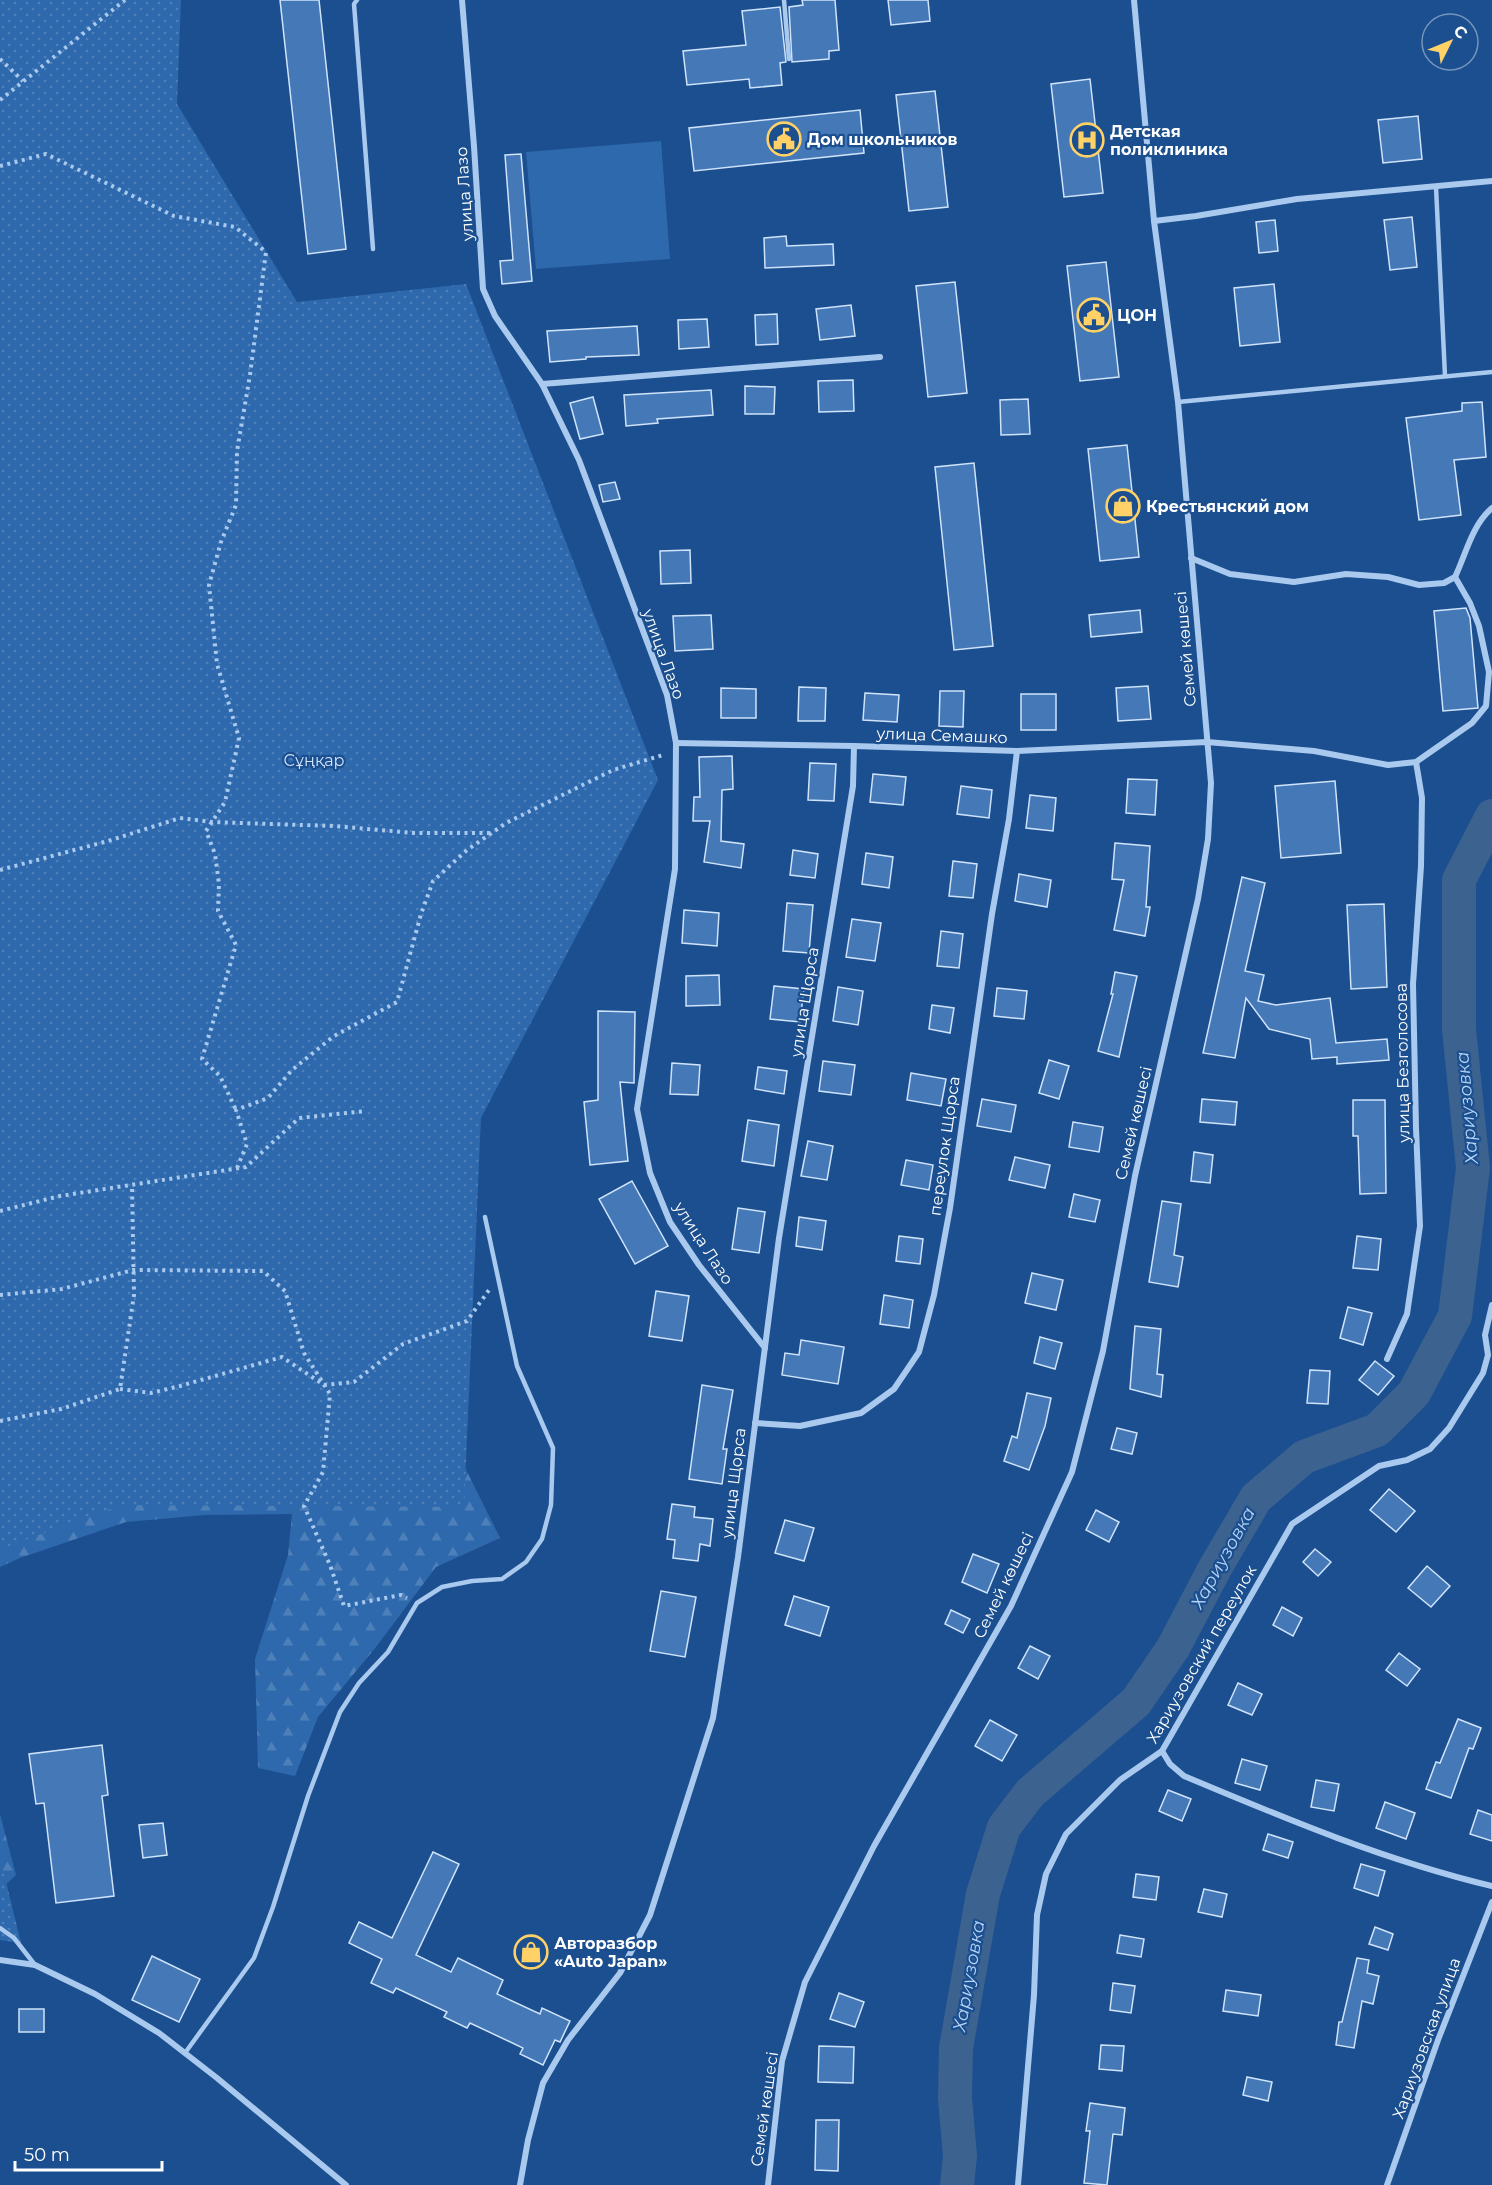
<svg xmlns="http://www.w3.org/2000/svg" width="1492" height="2185" viewBox="0 0 1492 2185" font-family="Montserrat,sans-serif">
  <style>
    .green { fill: #2e69ad }
    .forest { fill: url(#forest-firs) }
    .park { fill: url(#park-dots) }
    .lines { fill: none; stroke-linecap: round; stroke-linejoin: round }
    .river { stroke: #3c6290; stroke-width: 34 }
    .building { fill: #4478b7; stroke: #cfe3fa; stroke-width: 1.5 }
    .path { stroke: #a9c9ee; stroke-width: 4; stroke-dasharray: 3 4.5; stroke-linecap: butt }
    .lane { stroke: #a9c9ee; stroke-width: 4.5 }
    .street { stroke: #a9c9ee; stroke-width: 6 }
    .labels { text-anchor: middle; stroke-width: 4.5; stroke-linejoin: round; paint-order: stroke }
    .poi-label { font-size: 16px; font-weight: bold; fill: #fff; stroke: #1b4f8f; text-anchor: start }
    .street-label { font-size: 16px; fill: #fff; stroke: #1b4f8f }
    .park-label { font-size: 16px; fill: #cfe3fa; stroke: #1b4f8f }
    .water-label { font-size: 18px; font-style: italic; fill: #b5d3f5; stroke: #1b4f8f }
  </style>
  <defs>
    <pattern id="forest-firs" width="22" height="20" patternUnits="userSpaceOnUse" patternTransform="scale(1.5)"><rect width="22" height="20" fill="#2e69ad"/><path d="M5 1l3.5 6h-7zM16 11l3.5 6h-7z" fill="#4d80b9"/></pattern>
    <pattern id="park-dots" width="8" height="8" patternUnits="userSpaceOnUse" patternTransform="scale(1.5)"><rect width="8" height="8" fill="#2e69ad"/><path d="M2 2h.1M6 6h.1" fill="none" stroke="#4d80b9" stroke-width="1.8" stroke-linecap="round"/></pattern>
  </defs>
  <rect width="100%" height="100%" fill="#1b4f8f"/>
  <!-- green -->
  <polygon class="green" points="661,141 670,259 536,269 526,152"/>
  <!-- forest -->
  <g class="forest">
    <polygon points="0,1314 415,1367 500,1538 436,1567 376,1647 318,1717 295,1776 258,1768 255,1659 288,1555 292,1514 205,1515 126,1522 20,1558 0,1567"/>
    <polygon points="0,1814 16,1875 0,1890"/>
  </g>
  <!-- park -->
  <g class="park">
    <polygon points="0,0 181,0 177,104 297,302 466,284 658,780 481,1118 464,1507 122,1505 0,1549"/>
    <polygon points="0,1857 21,1943 0,1940"/>
  </g>
  <g class="lines">
    <!-- river -->
    <polyline class="river" points="957,2185 960,2156 955,2098 956,2048 983,1894 1004,1827 1030,1793 1136,1702 1173,1648 1215,1568 1256,1498 1304,1457 1377,1430 1414,1393 1455,1316 1473,1168 1459,1029 1459,880 1492,816"/>
  </g>
  <!-- building -->
  <g class="building">
    <polygon points="280,0 319,0 346,249 308,254"/>
    <polygon points="802,0 835,0 839,50 829,51 829,59 792,62 789,7 803,5"/>
    <polygon points="888,0 928,0 930,21 891,25"/>
    <polygon points="780,7 786,62 780,63 782,85 750,88 749,79 687,85 683,51 746,45 742,11"/>
    <polygon points="1090,79 1103,193 1064,197 1051,84"/>
    <polygon points="935,91 948,207 909,211 896,95"/>
    <polygon points="860,110 864,153 694,171 689,128"/>
    <polygon points="1418,116 1422,159 1383,163 1378,120"/>
    <polygon points="521,154 532,281 502,284 500,261 513,260 505,155"/>
    <polygon points="1412,217 1417,267 1390,270 1384,220"/>
    <polygon points="1275,220 1278,251 1259,253 1256,222"/>
    <polygon points="786,236 787,246 833,244 834,265 765,268 764,238"/>
    <polygon points="1106,262 1119,377 1080,381 1067,266"/>
    <polygon points="955,282 967,393 928,397 916,286"/>
    <polygon points="1274,284 1280,342 1240,346 1234,288"/>
    <polygon points="851,305 855,336 820,340 816,309"/>
    <polygon points="777,314 778,344 756,345 755,315"/>
    <polygon points="707,319 709,347 679,349 678,320"/>
    <polygon points="637,326 639,355 586,357 586,359 550,362 547,331"/>
    <polygon points="853,380 854,411 819,412 818,381"/>
    <polygon points="745,386 775,387 774,414 745,414"/>
    <polygon points="711,390 713,415 657,419 658,423 626,426 624,395"/>
    <polygon points="593,397 603,434 580,439 570,403"/>
    <polygon points="1028,399 1030,434 1001,435 1000,400"/>
    <polygon points="1482,402 1486,457 1454,460 1461,515 1419,520 1406,418 1462,411 1462,403"/>
    <polygon points="1127,445 1139,557 1100,561 1088,449"/>
    <polygon points="974,463 993,646 954,650 935,467"/>
    <polygon points="615,482 620,499 603,502 599,485"/>
    <polygon points="690,550 691,583 661,584 660,551"/>
    <polygon points="1466,608 1470,618 1478,708 1443,711 1434,611"/>
    <polygon points="1140,610 1142,632 1091,637 1089,615"/>
    <polygon points="711,615 713,649 675,651 673,616"/>
    <polygon points="1148,686 1151,719 1118,721 1116,688"/>
    <polygon points="799,687 826,688 825,721 798,721"/>
    <polygon points="721,688 756,689 756,718 721,718"/>
    <polygon points="940,691 964,691 963,727 939,726"/>
    <polygon points="865,693 899,695 897,722 863,720"/>
    <rect x="1021" y="694" width="35" height="36"/>
    <polygon points="732,756 733,789 722,790 721,841 744,844 741,868 704,862 710,821 693,821 694,797 700,797 699,757"/>
    <polygon points="810,763 836,764 834,801 808,800"/>
    <polygon points="873,774 906,777 903,805 870,802"/>
    <polygon points="1128,779 1157,780 1155,815 1126,813"/>
    <polygon points="1335,781 1341,853 1281,858 1275,786"/>
    <polygon points="961,786 992,790 989,818 957,814"/>
    <polygon points="1030,795 1056,798 1053,831 1026,828"/>
    <polygon points="1115,843 1150,846 1146,907 1150,907 1145,936 1114,930 1124,880 1112,879"/>
    <polygon points="793,850 818,854 815,878 790,875"/>
    <polygon points="866,853 893,857 889,888 862,884"/>
    <polygon points="953,861 977,864 973,898 949,896"/>
    <polygon points="1019,874 1051,880 1047,907 1015,901"/>
    <polygon points="1242,877 1265,883 1245,971 1264,975 1258,1001 1276,1005 1330,998 1336,1043 1387,1039 1389,1060 1337,1064 1337,1057 1312,1059 1310,1039 1269,1029 1246,998 1235,1058 1203,1053"/>
    <polygon points="787,903 813,905 809,953 783,951"/>
    <polygon points="1384,904 1387,987 1351,989 1347,905"/>
    <polygon points="684,910 719,913 717,946 682,943"/>
    <polygon points="852,919 881,923 875,961 846,957"/>
    <polygon points="941,931 963,934 959,968 937,966"/>
    <polygon points="1115,972 1137,976 1119,1057 1098,1051 1113,994 1111,994"/>
    <polygon points="719,975 720,1005 686,1006 686,976"/>
    <polygon points="774,986 804,989 800,1022 770,1019"/>
    <polygon points="838,987 863,991 858,1025 833,1021"/>
    <polygon points="997,988 1027,991 1024,1019 994,1016"/>
    <polygon points="932,1005 954,1008 950,1033 929,1029"/>
    <polygon points="598,1011 635,1012 634,1083 620,1082 628,1161 590,1165 584,1102 598,1100"/>
    <polygon points="1049,1060 1069,1066 1059,1099 1039,1093"/>
    <polygon points="823,1061 855,1065 851,1095 819,1091"/>
    <polygon points="672,1063 700,1065 698,1095 670,1094"/>
    <polygon points="758,1067 787,1071 784,1094 755,1089"/>
    <polygon points="911,1073 946,1079 941,1106 907,1100"/>
    <polygon points="982,1099 1016,1105 1011,1132 977,1126"/>
    <polygon points="1202,1099 1237,1102 1235,1125 1200,1122"/>
    <polygon points="1353,1100 1385,1100 1386,1193 1360,1194 1358,1136 1353,1136"/>
    <polygon points="748,1120 779,1125 774,1166 742,1161"/>
    <polygon points="1073,1122 1103,1127 1099,1152 1069,1147"/>
    <polygon points="808,1141 833,1146 827,1180 801,1176"/>
    <polygon points="1194,1152 1213,1155 1210,1183 1191,1181"/>
    <polygon points="1015,1157 1050,1165 1045,1188 1009,1180"/>
    <polygon points="906,1160 933,1165 929,1190 901,1185"/>
    <polygon points="632,1181 668,1246 635,1264 599,1199"/>
    <polygon points="1074,1194 1100,1200 1095,1222 1069,1217"/>
    <polygon points="1162,1201 1181,1204 1174,1255 1183,1257 1178,1287 1149,1282"/>
    <polygon points="738,1208 765,1212 759,1253 732,1249"/>
    <polygon points="799,1217 826,1221 822,1250 796,1246"/>
    <polygon points="899,1236 923,1239 920,1264 896,1261"/>
    <polygon points="1357,1236 1381,1239 1378,1270 1353,1268"/>
    <polygon points="1032,1273 1063,1280 1056,1310 1025,1303"/>
    <polygon points="656,1291 689,1296 682,1341 649,1336"/>
    <polygon points="884,1295 913,1300 909,1328 880,1324"/>
    <polygon points="1348,1307 1372,1313 1363,1345 1340,1338"/>
    <polygon points="1135,1326 1161,1329 1157,1374 1163,1375 1161,1397 1130,1389"/>
    <polygon points="1040,1337 1062,1343 1055,1369 1034,1363"/>
    <polygon points="801,1340 844,1347 838,1384 782,1375 785,1353 799,1355"/>
    <polygon points="1375,1361 1394,1376 1378,1395 1359,1380"/>
    <polygon points="1310,1370 1330,1371 1328,1404 1307,1403"/>
    <polygon points="702,1385 733,1390 723,1449 727,1449 722,1484 689,1479"/>
    <polygon points="1027,1393 1051,1398 1045,1426 1029,1470 1004,1461 1012,1436 1017,1438"/>
    <polygon points="1117,1428 1137,1433 1132,1454 1111,1449"/>
    <polygon points="1389,1489 1415,1511 1396,1532 1370,1510"/>
    <polygon points="672,1504 695,1507 694,1517 713,1519 710,1546 700,1544 698,1561 673,1558 675,1540 667,1539"/>
    <polygon points="1096,1510 1119,1522 1109,1542 1086,1530"/>
    <polygon points="785,1520 814,1528 804,1561 775,1553"/>
    <polygon points="1315,1549 1331,1562 1318,1576 1303,1562"/>
    <polygon points="973,1554 999,1564 987,1593 962,1582"/>
    <polygon points="1427,1566 1450,1586 1431,1607 1408,1588"/>
    <polygon points="661,1591 696,1597 685,1657 650,1651"/>
    <polygon points="794,1596 829,1607 820,1636 785,1625"/>
    <polygon points="1282,1607 1302,1618 1293,1636 1273,1625"/>
    <polygon points="951,1610 970,1619 963,1633 945,1624"/>
    <polygon points="1030,1646 1050,1656 1038,1679 1018,1668"/>
    <polygon points="1399,1653 1420,1669 1407,1686 1386,1670"/>
    <polygon points="1238,1683 1262,1694 1252,1715 1228,1705"/>
    <polygon points="1458,1719 1481,1728 1473,1749 1469,1748 1451,1798 1426,1789 1436,1762 1440,1763"/>
    <polygon points="990,1720 1017,1735 1002,1761 975,1746"/>
    <polygon points="102,1745 108,1795 102,1796 114,1896 56,1903 44,1803 36,1804 29,1754"/>
    <polygon points="1242,1759 1267,1766 1260,1790 1235,1783"/>
    <polygon points="1316,1780 1339,1784 1334,1811 1311,1807"/>
    <polygon points="1168,1790 1191,1799 1182,1821 1159,1811"/>
    <polygon points="1385,1802 1415,1813 1406,1839 1376,1828"/>
    <polygon points="1478,1810 1492,1815 1492,1841 1470,1834"/>
    <polygon points="163,1823 167,1855 143,1858 139,1825"/>
    <polygon points="1268,1834 1293,1842 1288,1858 1263,1850"/>
    <polygon points="433,1852 459,1864 416,1955 451,1972 458,1958 503,1980 497,1994 540,2014 542,2008 570,2021 560,2042 555,2040 543,2065 520,2054 523,2048 470,2023 467,2028 444,2017 447,2012 396,1988 393,1993 371,1983 382,1959 349,1943 359,1922 392,1938"/>
    <polygon points="1361,1864 1385,1871 1378,1896 1354,1888"/>
    <polygon points="1136,1874 1159,1877 1156,1900 1133,1897"/>
    <polygon points="1204,1889 1227,1894 1222,1917 1198,1912"/>
    <polygon points="1375,1927 1393,1934 1388,1950 1369,1944"/>
    <polygon points="1120,1935 1144,1939 1141,1957 1117,1953"/>
    <polygon points="152,1956 200,1979 179,2022 132,2000"/>
    <polygon points="1357,1958 1369,1960 1367,1973 1379,1976 1373,2004 1362,2001 1354,2048 1336,2045 1339,2022 1342,2022"/>
    <polygon points="1113,1983 1135,1986 1131,2013 1110,2010"/>
    <polygon points="1226,1990 1261,1995 1258,2016 1223,2011"/>
    <polygon points="839,1993 864,2002 855,2027 830,2019"/>
    <rect x="19" y="2009" width="25" height="23"/>
    <polygon points="1101,2045 1124,2046 1122,2071 1099,2069"/>
    <polygon points="819,2046 854,2047 853,2083 818,2082"/>
    <polygon points="1247,2077 1272,2082 1268,2101 1243,2095"/>
    <polygon points="1090,2103 1125,2108 1122,2135 1113,2134 1107,2185 1084,2183 1090,2131 1086,2131"/>
    <polygon points="816,2120 839,2120 838,2171 815,2170"/>
  </g>
  <g class="lines">
    <!-- path -->
    <g class="path">
      <polyline points="0,59 23,81"/>
      <polyline points="0,100 125,0"/>
      <polyline points="0,166 46,154 174,216 235,227 266,252 250,375 237,451 236,505 221,542 209,585 217,664 239,738 225,802 206,831 215,854 219,884 218,911 236,945 202,1059 220,1076 236,1110"/>
      <polyline points="0,870 108,841 180,818 212,822 334,826 414,833 491,833"/>
      <polyline points="237,1168 247,1144 236,1110 268,1098 292,1070 334,1036 397,1002 421,914 433,881 467,850 506,823 613,770 663,755"/>
      <polyline points="0,1211 60,1196 246,1167 299,1118 366,1111"/>
      <polyline points="0,1295 62,1289 133,1270 263,1271 285,1291 304,1353 330,1394 323,1472 304,1506 330,1565 344,1606 401,1595 407,1598"/>
      <polyline points="120,1389 151,1393 180,1386 282,1357 324,1385 354,1382 403,1344 467,1321 489,1290"/>
      <polyline points="0,1421 61,1409 120,1389 134,1295 132,1185"/>
    </g>
    <!-- lane -->
    <g class="lane">
      <polyline points="357,0 354,4 373,249"/>
      <polyline points="784,0 789,59"/>
      <polyline points="1436,187 1445,376"/>
      <polyline points="1178,402 1492,372"/>
      <polyline points="0,1928 14,1938 35,1965"/>
      <polyline points="185,2053 254,1958 273,1907 308,1796 340,1712 359,1683 388,1652 417,1603 442,1587 472,1581 502,1579 526,1562 542,1539 551,1505 553,1448 517,1366 485,1217"/>
    </g>
    <!-- street -->
    <g class="street">
      <polyline points="462,0 474,146 483,289 495,316 542,384 579,460 667,695 676,743 675,869 637,1109 650,1173 670,1222 699,1265 765,1348"/>
      <polyline points="1154,221 1196,216 1297,199 1492,181"/>
      <polyline points="542,384 880,357"/>
      <path d="M1191 558 1230 574 1294 582 1346 574 1388 577 1419 585 1444 583 1455 577C1466 554 1472 525 1492 508"/>
      <polyline points="676,743 854,746 1017,751 1207,742 1314,751 1388,765 1416,762 1472,723 1486,706 1489,672 1479,626 1470,603 1455,577"/>
      <polyline points="1387,1359 1407,1314 1420,1226 1416,1128 1413,984 1421,866 1422,798 1416,762"/>
      <polyline points="755,1423 800,1426 861,1413 894,1389 919,1352 934,1295 950,1208 992,914 1009,819 1017,751"/>
      <path d="M1162 1751 1170 1764 1184 1776C1284 1818 1386 1861 1492 1886"/>
      <polyline points="0,1960 35,1965 95,1994 159,2033 217,2078 346,2185"/>
      <polyline points="520,2185 528,2140 543,2083 568,2040 620,1973 650,1915 713,1718 738,1557 779,1238 853,786 854,746"/>
      <polyline points="768,2185 782,2061 805,1982 874,1846 1011,1606 1072,1472 1103,1351 1135,1176 1198,899 1208,839 1211,783 1178,402 1154,221 1134,0"/>
      <polyline points="1018,2185 1034,1995 1037,1915 1046,1874 1066,1834 1120,1780 1162,1751 1292,1524 1379,1466 1407,1460 1430,1449 1449,1428 1483,1373 1488,1355 1485,1335 1492,1305"/>
      <polyline points="1387,2185 1438,2040 1492,1902"/>
    </g>
  </g>
  <!-- icons -->
  <defs>
    <g id="civic-ring" transform="scale(1.725)"><circle r="9.5" fill="#1b4f8f" stroke="#ffd166" stroke-width="1.5"/><path d="M-.6-6.5H3V-4.5H.6V-3L4-1V1h2V6H-6V1h2V-1L-.6-3ZM-1.2 2.5V6h2.4V2.5Z" fill="#ffd166"/></g>
    <g id="hospital-ring" transform="scale(1.725)"><circle r="9.5" fill="#1b4f8f" stroke="#ffd166" stroke-width="1.5"/><path d="M-5-5h3v3.5h4V-5h3V5h-3V1.5h-4V5h-3Z" fill="#ffd166"/></g>
    <g id="shop-ring" transform="scale(1.725)"><circle r="9.5" fill="#1b4f8f" stroke="#ffd166" stroke-width="1.5"/><path d="M-5-2.5h2.3a2.7 3.5 0 0 1 5.4 0H5L5.5 6h-11ZM-1.5-2.5h3a1.5 2.3 0 0 0-3 0Z" fill="#ffd166"/></g>
  </defs>
  <g fill-rule="evenodd">
    <use href="#civic-ring" x="784" y="139"/>
    <use href="#hospital-ring" x="1087" y="140"/>
    <use href="#civic-ring" x="1094" y="315"/>
    <use href="#shop-ring" x="1123" y="506"/>
    <use href="#shop-ring" x="531" y="1952"/>
  </g>
  <g class="labels">
    <!-- poi labels -->
    <g class="poi-label">
      <text x="1110" y="137">Детская<tspan x="1110" dy="18">поликлиника</tspan></text>
      <text x="807" y="145">Дом школьников</text>
      <text x="1117" y="321">ЦОН</text>
      <text x="1146" y="512">Крестьянский дом</text>
      <text x="554" y="1949">Авторазбор<tspan x="554" dy="18">«Auto Japan»</tspan></text>
    </g>
    <!-- street labels -->
    <g class="street-label">
      <text transform="translate(464 194) rotate(-94)" y="6">улица Лазо</text>
      <text transform="translate(1185 649) rotate(-95)" y="6">Семей көшесі</text>
      <text transform="translate(664 654) rotate(70)" y="6">улица Лазо</text>
      <text transform="translate(942 735) rotate(2)" y="6">улица Семашко</text>
      <text transform="translate(804 1002) rotate(-81)" y="6">улица Щорса</text>
      <text transform="translate(1402 1063) rotate(-91)" y="6">улица Безголосова</text>
      <text transform="translate(1133 1123) rotate(-77)" y="6">Семей көшесі</text>
      <text transform="translate(944 1146) rotate(-82)" y="6">переулок Щорса</text>
      <text transform="translate(704 1243) rotate(57)" y="6">улица Лазо</text>
      <text transform="translate(733 1483) rotate(-83)" y="6">улица Щорса</text>
      <text transform="translate(1003 1585) rotate(-64)" y="6">Семей көшесі</text>
      <text transform="translate(1201 1654) rotate(-60)" y="6">Хариузовский переулок</text>
      <text transform="translate(1426 2038) rotate(-70)" y="6">Хариузовская улица</text>
      <text transform="translate(764 2109) rotate(-82)" y="6">Семей көшесі</text>
    </g>
    <!-- park labels -->
    <g class="park-label">
      <text x="314" y="766">Сұңқар</text>
    </g>
    <!-- water labels -->
    <g class="water-label">
      <text transform="translate(1467 1108) rotate(-95)" y="6">Хариузовка</text>
      <text transform="translate(1223 1558) rotate(-61)" y="6">Хариузовка</text>
      <text transform="translate(969 1976) rotate(-80)" y="6">Хариузовка</text>
    </g>
  </g>
  <!-- north arrow -->
  <g transform="translate(1450 42) rotate(47)"><circle r="28" fill="#1b4f8f" stroke="#7695bc" stroke-width="1.5"/>
  <path d="M0-4.5L10 22L0 15L-10 22Z" fill="#ffd166"/>
  <text y="-9" font-size="16" font-weight="bold" text-anchor="middle" fill="#ffffff">С</text>
  </g>
  <!-- scale -->
  <path d="M15 2161v9h147v-9" fill="none" stroke="#ffffff" stroke-width="3"/>
  <text x="24" y="2161" font-size="18" fill="#ffffff" stroke="#1b4f8f" stroke-width="4.5" paint-order="stroke">50 m</text>
</svg>
